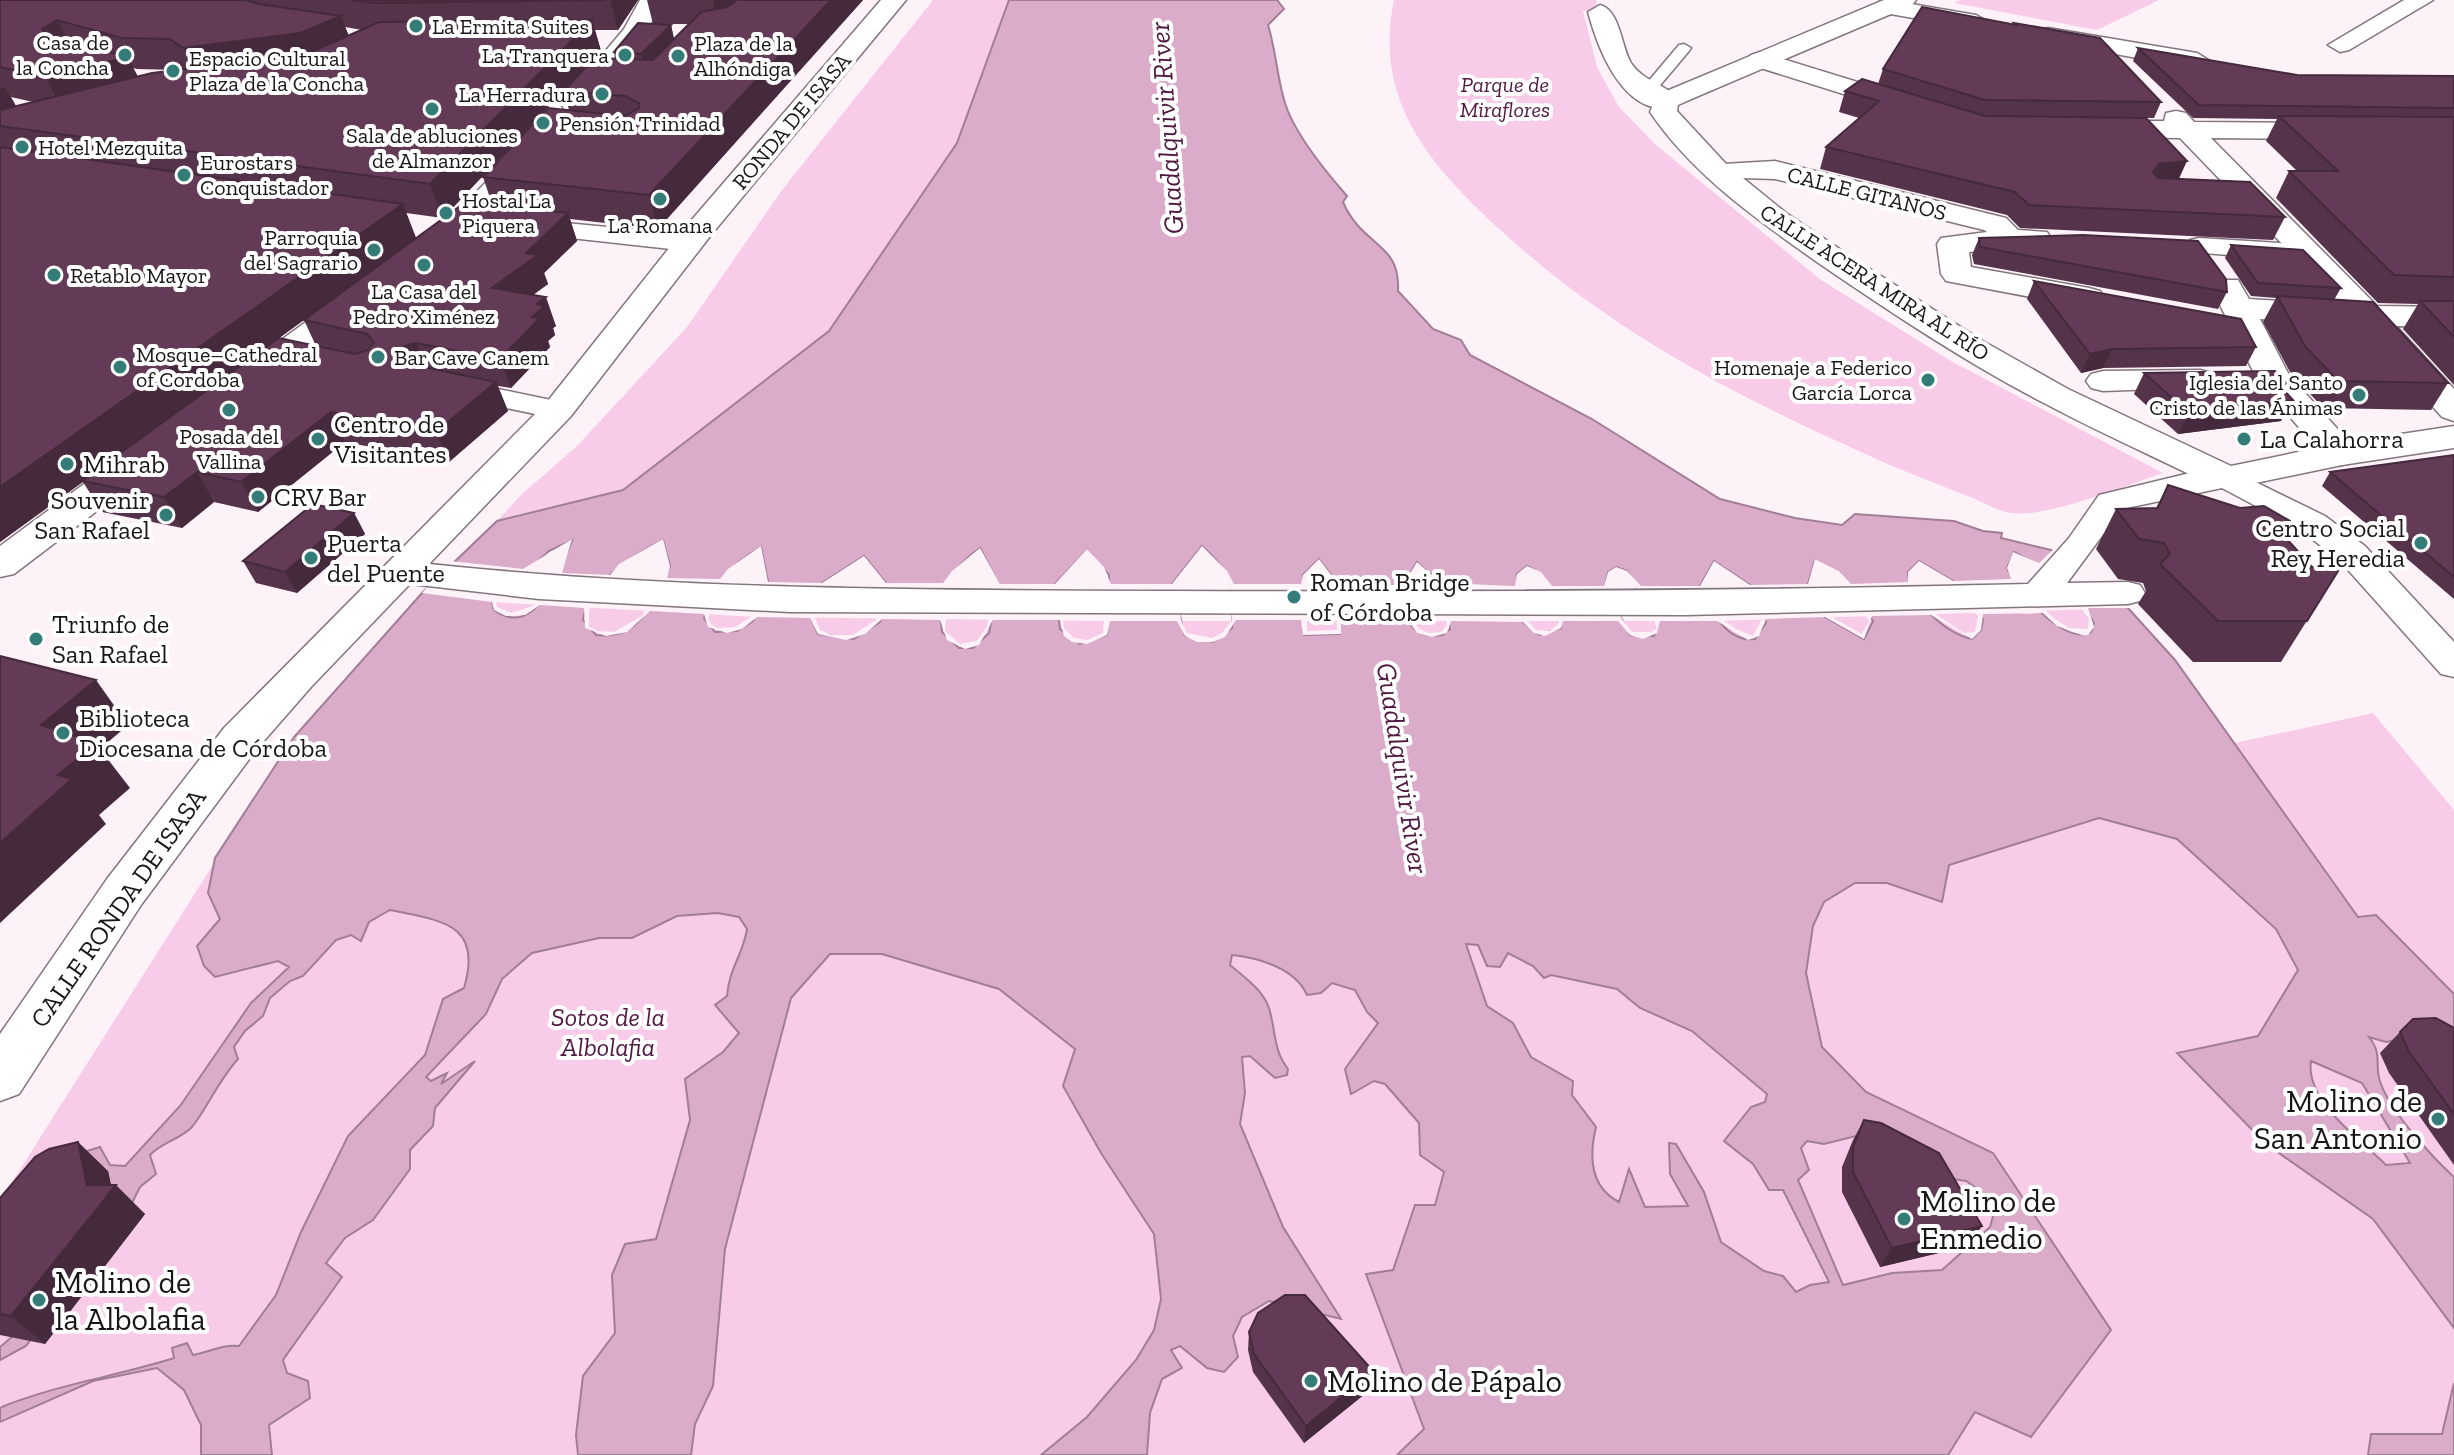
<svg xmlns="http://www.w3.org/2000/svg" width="2454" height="1455" viewBox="0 0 2454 1455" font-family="'Zilla Slab',serif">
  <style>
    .green { fill: #f8cce8 }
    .water { fill: #dbabca; stroke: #a17e95; stroke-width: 2; fill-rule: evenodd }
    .pier { fill: #fef2f9; fill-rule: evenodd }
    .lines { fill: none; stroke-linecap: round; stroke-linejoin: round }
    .service-casing { stroke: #82757e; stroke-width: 3 }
    .pedestrian-casing { stroke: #82757e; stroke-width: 3 }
    .minor-casing { stroke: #82757e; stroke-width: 3 }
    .tertiary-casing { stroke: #82757e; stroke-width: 3 }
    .service { fill: #fff; fill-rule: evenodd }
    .pedestrian { fill: #fff; fill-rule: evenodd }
    .minor { fill: #fff; fill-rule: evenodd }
    .tertiary { fill: #fff; fill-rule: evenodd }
    .wall { fill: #55334a; fill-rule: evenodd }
    .shaded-wall { fill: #45293c }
    .building { fill: #633b56; stroke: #45293c; stroke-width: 2 }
    .poi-dot { fill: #337c77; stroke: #fff; stroke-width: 3 }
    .labels { text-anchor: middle; stroke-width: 8; stroke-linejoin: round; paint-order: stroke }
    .far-poi-label { font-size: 22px; fill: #1a1518; stroke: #fff; text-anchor: start }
    .far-park-label { font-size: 22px; font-style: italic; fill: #511942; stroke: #fff }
    .far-street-label { font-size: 22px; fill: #1a1518; stroke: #fff }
    .poi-label { font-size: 26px; fill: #1a1518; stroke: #fff; text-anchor: start }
    .street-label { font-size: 26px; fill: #1a1518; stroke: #fff }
    .park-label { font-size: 26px; font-style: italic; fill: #511942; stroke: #fff }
    .water-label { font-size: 28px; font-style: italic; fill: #501841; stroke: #fff }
    .near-poi-label { font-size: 32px; fill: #1a1518; stroke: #fff; text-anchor: start }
  </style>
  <rect width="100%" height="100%" fill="#fef2f9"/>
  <!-- green -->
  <g class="green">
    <polygon points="933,0 1009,0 957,143 829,331 622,490 497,521 522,494 577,446 687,327 782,190"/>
    <path d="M1394 0H1596L1598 10 1583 11 1597 67 1619 107 1656 145 1821 280 1951 361 2163 473C2128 485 2047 518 2012 513 1999 512 1984 503 1973 498 1935 483 1897 469 1861 452 1733 395 1611 330 1507 236 1435 171 1372 104 1394 0Z"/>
    <polygon points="1961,0 2159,0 2097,30 1954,3"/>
    <polygon points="492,602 757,617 1109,621 1717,621 2128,608 2175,660 2235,743 2373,713 2454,810 2454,1455 0,1455 0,1201 294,737"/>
  </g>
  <!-- water -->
  <g class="water">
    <path d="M1009 0H1277L1284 9 1268 25C1276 50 1277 78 1285 103 1294 133 1326 172 1347 196L1343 202C1362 247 1401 242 1398 291L1433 329 1461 340 1470 355 1592 419 1720 499 1795 518 1842 525 1855 514 1954 521 1983 531 2002 533 2001 538 2051 550 2095 579 2128 608 2175 660 2358 917 2376 915 2454 994V1056L2414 1037 2386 1042 2369 1037C2384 1056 2373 1065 2381 1084 2391 1112 2432 1157 2454 1177V1328L2373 1219 2266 1144 2177 1053 2258 1036 2298 970 2276 929 2177 839 2099 818 1949 865 1942 902 1887 883H1855L1824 902 1813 926 1806 973 1822 1047 1866 1092 1993 1153 2111 1330 2031 1437 1975 1412 1948 1455H1397L1424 1429 1366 1274 1393 1270 1415 1205H1435L1444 1172 1420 1155 1419 1123 1385 1084 1374 1081 1351 1094 1345 1069 1378 1023 1367 1012 1355 990 1332 983 1321 993 1307 995C1295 968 1259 958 1232 955L1230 965C1244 977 1263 990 1269 1008 1276 1031 1273 1050 1288 1069L1287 1075 1275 1078 1250 1056 1242 1057 1245 1093 1240 1124 1283 1227 1341 1319 1269 1301 1242 1317 1233 1336 1238 1357 1224 1372 1207 1368 1180 1346 1171 1350 1182 1368 1162 1379 1150 1413 1147 1455H1041L1087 1417 1136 1360 1154 1330 1161 1299 1154 1234 1101 1153 1063 1086 1075 1049 999 989 882 954H830L791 998 725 1249 713 1386 695 1424 691 1455H578L576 1435 583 1376 615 1333 612 1275 625 1244 656 1239 690 1120 685 1079 723 1052 739 1033 715 1005 727 996C729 968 743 955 747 929L739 917 718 913 677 916 632 938H599L532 953 502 979 486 1014 426 1077 431 1081 447 1073 441 1084 475 1061 435 1108 433 1126 410 1150V1169L373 1220 345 1238 326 1263 342 1277 283 1360 287 1373 308 1381 310 1398 269 1425 272 1455H201V1425L184 1390 157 1368 93 1381 0 1422V1408L4 1406C60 1384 117 1376 174 1358L172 1348 187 1343 193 1355C210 1352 222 1344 239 1346L276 1295 301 1232 348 1136 425 1055 443 999 464 988C483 923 442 921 390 910L369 922 361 941 351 935 336 940 303 976 290 981 270 998 263 1016 245 1031 234 1047 238 1059C218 1081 208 1107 192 1127 181 1139 162 1142 150 1155L156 1174 140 1187 129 1209 26 1346 0 1360V1347L13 1336 80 1153 100 1147 110 1165 125 1166 180 1106 251 1003 289 967 278 961 215 977 204 966 197 946 220 919 208 893 215 858 294 737 422 593 497 521 623 490 829 331 957 143ZM572 540C562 569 536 641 494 610L492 601 549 551ZM663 540 670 566C652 600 643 640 596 635L583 620C589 582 631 556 663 540ZM1202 546C1235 577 1234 585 1232 628L1213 642 1185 636 1172 584ZM761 547 768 582 753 621 737 631 715 632 704 618C719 580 725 568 761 547ZM980 548 999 584 989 633 973 648H959L942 632C936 593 949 570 980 548ZM1087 550 1109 575 1107 635 1080 644 1060 629 1055 584ZM2014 552 2066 580 2094 623 2091 632C2064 646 2017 591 2007 568ZM864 556 886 583 880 622 854 639 818 634 811 618 822 583ZM1319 559 1339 585 1340 634 1304 635 1303 575ZM1815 560 1839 572 1873 621 1864 639 1825 617 1808 584ZM1714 561 1750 585 1766 623 1755 639C1725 643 1710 607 1700 586ZM1919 561 1953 581 1983 619 1981 630 1972 639C1945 633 1909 600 1908 572ZM1417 562 1440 583 1450 629 1443 635C1404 640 1408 615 1403 585ZM1527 566C1554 578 1555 601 1561 628L1539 635 1523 622 1517 574ZM1616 567 1627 571 1659 621 1654 636 1630 635 1605 586 1608 572ZM1466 944 1478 945 1487 966 1500 967 1508 953 1533 966 1544 978 1551 975 1617 989 1640 1008 1692 1031 1767 1094 1765 1102 1751 1107 1724 1141 1753 1164 1769 1190H1783L1829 1282 1810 1285 1796 1292 1783 1276 1764 1271 1721 1242 1704 1192 1676 1144 1669 1143 1670 1174 1688 1206 1645 1207 1629 1169 1619 1202C1590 1187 1589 1156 1596 1127L1572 1095 1573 1081 1531 1057 1513 1023 1487 1006ZM2311 1061 2362 1083 2410 1163 2386 1165C2360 1139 2305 1101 2311 1061ZM1860 1135 1953 1179 1966 1181 1979 1190 1995 1209 1990 1227 1942 1270 1892 1273 1843 1285 1798 1180 1809 1170 1801 1148 1807 1141 1824 1144Z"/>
    <polygon points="2454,1383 2454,1455 2368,1455 2371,1434 2442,1434"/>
  </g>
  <!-- pier -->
  <path class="pier" d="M572 539 562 573 610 575 619 564 663 539 670 566 667 578 720 579 728 569 761 546 768 582 822 583 864 556 886 583H943L952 571 980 548 1000 584H1055L1087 549 1104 567 1111 584H1172L1202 546 1227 571 1234 584H1301L1303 575 1319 559 1339 585H1403L1417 562 1441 583 1515 586 1517 574 1527 566 1541 572 1552 586H1604L1608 572 1616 567 1627 571 1641 586H1700L1714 561 1750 585 1808 584 1815 559 1839 571 1851 584 1908 582V572L1919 561 1953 581 2011 579 2007 568 2013 552 2039 563 2055 548 2101 580 2133 608H2088L2094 627 2088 635H2082L2057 626 2043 613 1983 614 1981 630 1972 639 1931 615 1872 616 1864 639 1825 617 1766 619 1759 636 1748 640 1717 621H1660L1657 633 1643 639 1630 635 1618 621H1563L1561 628 1545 636 1534 633 1523 622 1451 621 1447 633 1432 637 1417 633 1408 620H1341V634L1303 635 1301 620H1236L1225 637 1213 642H1197L1185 636 1177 621H1110L1107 635 1087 644 1072 642 1064 636 1060 620H993L979 645 965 649 947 640 940 620 882 619 865 634 846 640 818 634 810 618 757 617 742 629 727 633 708 627 704 614 650 611 627 632 606 636 585 628 584 608 540 605 525 615 506 616 494 610 492 602 422 593 450 561 523 569ZM661 545 666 566 642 616 614 632 597 631 589 626V610L622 567ZM566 547 557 572 535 605 512 613 497 607 496 603 526 572ZM1202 551 1230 585 1232 620 1222 633 1212 638 1187 633 1181 620 1176 585ZM759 553 764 581 754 615 735 627 717 628 711 624 708 619 724 581ZM979 554 995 584 987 626 977 641 960 644 945 631 948 585ZM1087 555 1101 569 1107 584 1103 633 1087 640 1074 638 1064 628 1059 585ZM2016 557 2063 583 2089 619 2088 629 2069 628 2051 616 2015 577 2012 568ZM863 560 882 584 876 620 853 635H831L820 630 815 618 826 585ZM1319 564 1335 586 1337 630 1307 631V577ZM1817 564 1836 575 1847 586 1869 621 1862 634 1828 615 1812 583ZM1715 566 1746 587 1762 619 1753 636 1736 629 1720 618 1704 586ZM1920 566 1941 576 1978 616 1975 632 1964 633 1934 613 1912 580V574ZM1418 567 1437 584 1447 625 1441 632 1429 633 1419 629 1412 619 1407 585ZM1527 570 1539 575 1548 588 1559 623 1550 631 1536 630 1527 620 1519 582ZM1617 571 1637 588 1655 622 1656 628 1652 632H1632L1622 619 1609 585 1611 575Z"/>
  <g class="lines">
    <!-- service casing -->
    <g class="service-casing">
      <polygon id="service" points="1684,44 1691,48 1689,51 1651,96 1641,96 1641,90 1679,45"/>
    </g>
    <!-- pedestrian casing -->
    <g class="pedestrian-casing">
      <g id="pedestrian">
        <polygon points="525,219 689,235 702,243 689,251 516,232 512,227 516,222"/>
        <polygon points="2199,238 2280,243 2289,245 2293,251 2289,257 2280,259 2190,252 2186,246 2190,240"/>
        <polygon points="450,379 551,400 555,406 551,412 540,415 439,394 435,388 439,382"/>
        <path d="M2227 468 2325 516 2365 546 2454 642V677L2441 674 2341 562 2301 530 2222 488 2122 509 2067 583 2128 582 2140 585 2145 593 2140 601 2128 604 1686 615 790 612 539 599 402 583 390 580 385 572 390 564 402 561C657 590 913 590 1169 591 1456 592 1742 591 2028 584L2069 538 2099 495 2194 472Z"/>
      </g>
    </g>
    <!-- minor casing -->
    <g class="minor-casing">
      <g id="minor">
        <polygon points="640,0 664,0 643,37 583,110 565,110 561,104 624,29"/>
        <polygon points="881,0 906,0 711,235 571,416 311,687 256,750 141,905 19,1094 0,1101 0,1034 107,879 224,728 547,402 689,223"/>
        <polygon points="1888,0 1976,15 1988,22 1976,29 1879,12 1875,7 1879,2"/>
        <polygon points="2404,0 2433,0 2349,50 2340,52 2328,45"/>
        <path d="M1600 5C1620 10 1621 46 1631 63 1643 82 1668 84 1679 101L1675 107C1624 119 1598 49 1588 12Z"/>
        <polygon points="2048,28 2197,53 2210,61 2197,69 2039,40 2036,35 2039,30"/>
        <polygon points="1760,52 1916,100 1920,106 1916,112 1907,114 1751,65 1747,60 1751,55"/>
        <polygon points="2176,111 2186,113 2194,122 2454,124 2454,140 2211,138 2377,306 2454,307 2454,327 2396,326 2454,389 2454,421 2442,417 2359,325 2260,319 2289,375 2360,454 2355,462 2342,465 2329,462 2257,379 2211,287 2216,280 2238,280 2249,299 2341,305 2180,138 2096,137 2086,135 2082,129 2086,123 2096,121 2164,121 2166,113"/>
        <path d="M531 144 541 146 545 152C526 180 459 256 424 247L420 241 456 213 521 146Z"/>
        <polygon points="1775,161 2006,218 2018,230 2047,232 2051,238 2047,244 1969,252 1971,267 2089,288 2100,291 2105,298 2100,305 2089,308 1946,281 1941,274 1937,244 1941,238 1987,232 1984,230 1775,179 1707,177 1703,171 1707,165"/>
        <polygon points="358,289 369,292 374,299 369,306 264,384 252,387 240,384 235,377 240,370 347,292"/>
        <polygon points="2200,370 2212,373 2217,380 2212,387 2103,391 2091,388 2086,381 2091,374 2103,371"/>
        <polygon points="139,450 152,453 157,461 152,469 14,574 0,577 0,546 126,453"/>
      </g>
    </g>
    <!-- tertiary casing -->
    <g class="tertiary-casing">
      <path id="tertiary" d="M1884 0H1916L1912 5 1696 97 1678 105 1677 111 1727 165 1786 213 1856 260 1981 340 2068 389 2231 466 2342 443 2454 426V448L2342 465 2227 489 2214 486C2157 458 2100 433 2044 403 1965 362 1890 312 1817 262 1756 219 1692 174 1650 112L1657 95Z"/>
    </g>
    <!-- service -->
    <use href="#service" class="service"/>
    <!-- pedestrian -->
    <use href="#pedestrian" class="pedestrian"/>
    <!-- minor -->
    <use href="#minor" class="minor"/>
    <!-- tertiary -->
    <use href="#tertiary" class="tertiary"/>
  </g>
  <!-- wall -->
  <g class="wall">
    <path d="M0 0H638L618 30H595L601 51 594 58 615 59 614 52 653 24 647 0H863L658 229 570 219 577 241 544 273 548 284 533 295 556 326 553 328 555 335 548 341 550 347 511 388 498 386 508 411 449 462 345 442 258 512 214 502 182 528 102 512 83 482 0 542ZM659 24H689L674 39 671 25ZM345 27 362 30 349 36ZM594 58 564 91 569 110 483 177 492 204 304 320 316 346 279 338 416 238 406 213 443 218ZM133 68 137 69 179 70 138 77ZM11 97 33 102 16 106Z"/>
    <polygon points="2014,23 2161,102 2154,118 1984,116 2179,179 2285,217 2273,240 2020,228 2007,215 1820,169 1826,147 1859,118 1839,112 1845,91 1878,84 1883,69 2014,25"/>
    <polygon points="2138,48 2297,75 2454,76 2454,385 2403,329 2418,304 2378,303 2276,198 2289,171 2297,171 2266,141 2277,119 2193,118 2133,61"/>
    <polygon points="1979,238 2227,292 2218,309 1974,264 1972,255"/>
    <polygon points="2231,245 2341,288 2334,300 2448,383 2431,410 2323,408 2290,372 2263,322 2276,298 2251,296 2225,258"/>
    <polygon points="2034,281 2256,347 2246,366 2103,368 2081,373 2027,299"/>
    <polygon points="2144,373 2289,386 2285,392 2281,421 2178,434 2134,394"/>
    <polygon points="2454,455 2454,599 2322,486 2330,472"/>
    <polygon points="2168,485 2285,537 2312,567 2340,568 2281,662 2193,662 2138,604 2146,591 2143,583 2118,579 2096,549 2116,509 2156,508"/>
    <polygon points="354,513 365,534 297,593 256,583 243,561"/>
    <polygon points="2454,1028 2454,1165 2389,1073 2380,1053 2400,1032"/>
    <polygon points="1864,1120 1968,1246 1880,1267 1842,1192 1842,1167 1853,1140"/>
    <polygon points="108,1171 111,1185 145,1214 45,1344 0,1335 0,1198"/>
    <polygon points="1249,1332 1373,1371 1371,1389 1304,1443 1253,1372 1248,1350"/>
  </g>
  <!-- shaded-wall -->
  <g class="shaded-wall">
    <polygon points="610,0 638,0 618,30"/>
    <polygon points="713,0 754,0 718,23"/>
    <polygon points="831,0 863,0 658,229 649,195"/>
    <polygon points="341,16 353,47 198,79 183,48"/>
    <polygon points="57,20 73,50 58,59 42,29"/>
    <polygon points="592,20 601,51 443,218 430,184"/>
    <polygon points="671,25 675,44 646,73 641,54"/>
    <polygon points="128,57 144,89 62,109 46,77"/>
    <polygon points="5,87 23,119 0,126 0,89"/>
    <polygon points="2187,161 2177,183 2149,186 2153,172 2159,164"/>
    <polygon points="403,204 416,238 0,542 0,487"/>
    <polygon points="568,213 577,241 544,273 548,284 502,317 492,288"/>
    <polygon points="546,297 556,326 553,328 555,335 548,341 550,347 511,388 500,359 532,317 537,304"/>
    <polygon points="416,343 429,372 411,382 398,352 405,346"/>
    <polygon points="2112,349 2103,368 2081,373 2090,354"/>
    <polygon points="496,382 508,411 449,462 436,432"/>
    <polygon points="2293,400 2281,421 2178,434 2189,413"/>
    <polygon points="331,412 345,442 258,512 241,482"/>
    <polygon points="197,472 214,502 182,528 164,497"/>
    <polygon points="354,513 365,534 297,593 285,572"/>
    <polygon points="96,680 128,725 100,749 130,788 99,815 106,824 0,923 0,843 58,775 41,725"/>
    <polygon points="78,1142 108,1171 112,1190 116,1185 145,1214 45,1344 11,1316 87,1185"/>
    <polygon points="1982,1226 1968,1246 1880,1267 1892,1248"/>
    <polygon points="1373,1371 1371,1389 1304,1443 1306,1426"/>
  </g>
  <!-- building -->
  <g class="building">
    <polygon points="0,0 245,0 259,4 341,16 300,33 183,48 170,39 122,38 57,20 42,29 47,37 128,57 46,77 0,67"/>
    <polygon points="351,0 476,1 605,0 373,3"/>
    <polygon points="737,0 831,0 649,195 483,177 548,108 625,116 639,108 639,103 625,96 564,91 594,58 653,60 701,12 727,7"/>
    <polygon points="1922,7 2016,25 2014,23 2100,38 2161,102 1985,100 1883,69"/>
    <polygon points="592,20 430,184 0,126 0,110 152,73 307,54 379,22"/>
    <polygon points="638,23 671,25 641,54 614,52"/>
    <polygon points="2138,48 2297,75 2454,76 2454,108 2199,105"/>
    <polygon points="1862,79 1985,116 2146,118 2187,161 2159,164 2153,172 2158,178 2250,182 2285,217 2029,205 2015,192 1826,147 1879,101 1845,91"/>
    <polygon points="2279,116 2454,117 2454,277 2394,275 2289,171 2338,171"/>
    <polygon points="0,147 403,204 0,487"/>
    <polygon points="467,201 568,213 526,253 538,255 492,288 546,297 537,304 545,306 532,317 540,318 500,359 416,343 405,346 398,352 405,363 496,382 436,432 331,412 241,482 197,472 164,497 82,481 279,338 355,354 368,350 374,342 367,334 304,320"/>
    <polygon points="2083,235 2198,241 2226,279 2227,292 1980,247 1979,238"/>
    <polygon points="2231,245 2303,250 2341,288 2258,283"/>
    <polygon points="2034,281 2241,319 2256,347 2112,349 2090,354"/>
    <polygon points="2277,296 2373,302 2448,383 2338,381 2305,346"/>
    <polygon points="2420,301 2454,301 2454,337"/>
    <polygon points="2275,371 2289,386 2280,386 2293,400 2189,413 2144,373"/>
    <polygon points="2454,455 2454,577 2330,472"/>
    <polygon points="2168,485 2240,508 2264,506 2290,521 2285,537 2312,567 2340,568 2307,621 2218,621 2160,564 2170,554 2164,543 2139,539 2116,509 2158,508"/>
    <polygon points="313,504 354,513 285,572 243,561"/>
    <polygon points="0,656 96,680 41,725 97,743 58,775 72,779 0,843"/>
    <polygon points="2436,1018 2454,1028 2454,1114 2409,1052 2400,1032 2413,1019"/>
    <polygon points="1864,1120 1881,1123 1939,1153 1982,1226 1892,1248 1853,1172 1853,1147"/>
    <polygon points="78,1142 87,1185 116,1185 11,1316 0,1314 0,1198 35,1157 49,1149"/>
    <polygon points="1285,1295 1305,1295 1373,1371 1306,1426 1254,1354 1249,1332 1258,1313"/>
  </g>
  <!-- markers -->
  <g class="poi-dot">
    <circle cx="416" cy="26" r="8"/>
    <circle cx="125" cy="55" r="8"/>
    <circle cx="625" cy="55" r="8"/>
    <circle cx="678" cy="56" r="8"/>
    <circle cx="173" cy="71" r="8"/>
    <circle cx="602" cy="94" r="8"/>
    <circle cx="432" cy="109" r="8"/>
    <circle cx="543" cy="123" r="8"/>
    <circle cx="22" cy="147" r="8"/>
    <circle cx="184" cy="175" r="8"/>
    <circle cx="660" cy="199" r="8"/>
    <circle cx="446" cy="213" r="8"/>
    <circle cx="374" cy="250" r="8"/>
    <circle cx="424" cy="265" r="8"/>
    <circle cx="54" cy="275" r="8"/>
    <circle cx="378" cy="357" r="8"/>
    <circle cx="120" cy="367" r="8"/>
    <circle cx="1928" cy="380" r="8"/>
    <circle cx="2359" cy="395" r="8"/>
    <circle cx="229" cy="410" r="8"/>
    <circle cx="318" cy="439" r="8"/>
    <circle cx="2244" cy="439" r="8"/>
    <circle cx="67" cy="464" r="8"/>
    <circle cx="258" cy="497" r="8"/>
    <circle cx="166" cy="515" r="8"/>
    <circle cx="2421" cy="543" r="8"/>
    <circle cx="311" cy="558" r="8"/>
    <circle cx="1294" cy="597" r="8"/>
    <circle cx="36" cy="639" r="8"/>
    <circle cx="63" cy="733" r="8"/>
    <circle cx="2438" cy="1119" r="8"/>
    <circle cx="1904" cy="1219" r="8"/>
    <circle cx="39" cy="1300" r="8"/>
    <circle cx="1311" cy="1381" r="8"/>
  </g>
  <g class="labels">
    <!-- far-poi labels -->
    <g class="far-poi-label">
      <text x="432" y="34">La Ermita Suites</text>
      <text x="109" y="50" text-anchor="end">Casa de<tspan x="109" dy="25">la Concha</tspan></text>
      <text x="694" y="51">Plaza de la<tspan x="694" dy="25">Alhóndiga</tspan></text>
      <text x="609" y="63" text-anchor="end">La Tranquera</text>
      <text x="189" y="66">Espacio Cultural<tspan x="189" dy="25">Plaza de la Concha</tspan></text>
      <text x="586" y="102" text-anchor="end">La Herradura</text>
      <text x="559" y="131">Pensión Trinidad</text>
      <text x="432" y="143" text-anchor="middle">Sala de abluciones<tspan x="432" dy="25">de Almanzor</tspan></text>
      <text x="38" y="155">Hotel Mezquita</text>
      <text x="200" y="170">Eurostars<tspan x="200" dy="25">Conquistador</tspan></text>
      <text x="462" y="208">Hostal La<tspan x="462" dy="25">Piquera</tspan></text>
      <text x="660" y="233" text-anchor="middle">La Romana</text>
      <text x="358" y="245" text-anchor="end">Parroquia<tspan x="358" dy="25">del Sagrario</tspan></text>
      <text x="70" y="283">Retablo Mayor</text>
      <text x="424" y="299" text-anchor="middle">La Casa del<tspan x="424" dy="25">Pedro Ximénez</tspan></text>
      <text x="136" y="362">Mosque–Cathedral<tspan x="136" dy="25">of Cordoba</tspan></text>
      <text x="394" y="365">Bar Cave Canem</text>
      <text x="1912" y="375" text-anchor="end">Homenaje a Federico<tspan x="1912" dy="25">García Lorca</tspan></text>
      <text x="2343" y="390" text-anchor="end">Iglesia del Santo<tspan x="2343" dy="25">Cristo de las Ánimas</tspan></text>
      <text x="229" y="444" text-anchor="middle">Posada del<tspan x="229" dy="25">Vallina</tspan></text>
    </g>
    <!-- far-park labels -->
    <g class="far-park-label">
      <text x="1505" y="92">Parque de<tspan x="1505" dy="25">Miraflores</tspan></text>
    </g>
    <!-- far-street labels -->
    <g class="far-street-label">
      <text transform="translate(791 121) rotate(-50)" y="8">RONDA DE ISASA</text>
      <text transform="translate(1867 193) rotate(14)" y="8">CALLE GITANOS</text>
      <text transform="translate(1875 282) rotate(33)" y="8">CALLE ACERA MIRA AL RÍO</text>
    </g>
    <!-- poi labels -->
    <g class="poi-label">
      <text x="334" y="433">Centro de<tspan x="334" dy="30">Visitantes</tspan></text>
      <text x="2260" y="448">La Calahorra</text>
      <text x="83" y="473">Mihrab</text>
      <text x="274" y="506">CRV Bar</text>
      <text x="150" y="509" text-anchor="end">Souvenir<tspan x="150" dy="30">San Rafael</tspan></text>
      <text x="2405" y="537" text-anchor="end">Centro Social<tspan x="2405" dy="30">Rey Heredia</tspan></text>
      <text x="327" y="552">Puerta<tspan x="327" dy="30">del Puente</tspan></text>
      <text x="1310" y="591">Roman Bridge<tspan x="1310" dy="30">of Córdoba</tspan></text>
      <text x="52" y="633">Triunfo de<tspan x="52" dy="30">San Rafael</tspan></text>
      <text x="79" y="727">Biblioteca<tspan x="79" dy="30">Diocesana de Córdoba</tspan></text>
    </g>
    <!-- street labels -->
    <g class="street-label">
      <text transform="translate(118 908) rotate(-55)" y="9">CALLE RONDA DE ISASA</text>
    </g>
    <!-- park labels -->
    <g class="park-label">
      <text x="608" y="1026">Sotos de la<tspan x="608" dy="30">Albolafia</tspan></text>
    </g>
    <!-- water labels -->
    <g class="water-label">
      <text transform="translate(1166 128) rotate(-94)" y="10">Guadalquivir River</text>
      <text transform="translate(1403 768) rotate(81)" y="10">Guadalquivir River</text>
    </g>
    <!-- near-poi labels -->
    <g class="near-poi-label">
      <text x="2422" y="1112" text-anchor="end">Molino de<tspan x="2422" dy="37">San Antonio</tspan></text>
      <text x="1920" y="1212">Molino de<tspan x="1920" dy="37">Enmedio</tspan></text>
      <text x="55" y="1293">Molino de<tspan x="55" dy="37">la Albolafia</tspan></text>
      <text x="1327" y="1392">Molino de Pápalo</text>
    </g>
  </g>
</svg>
